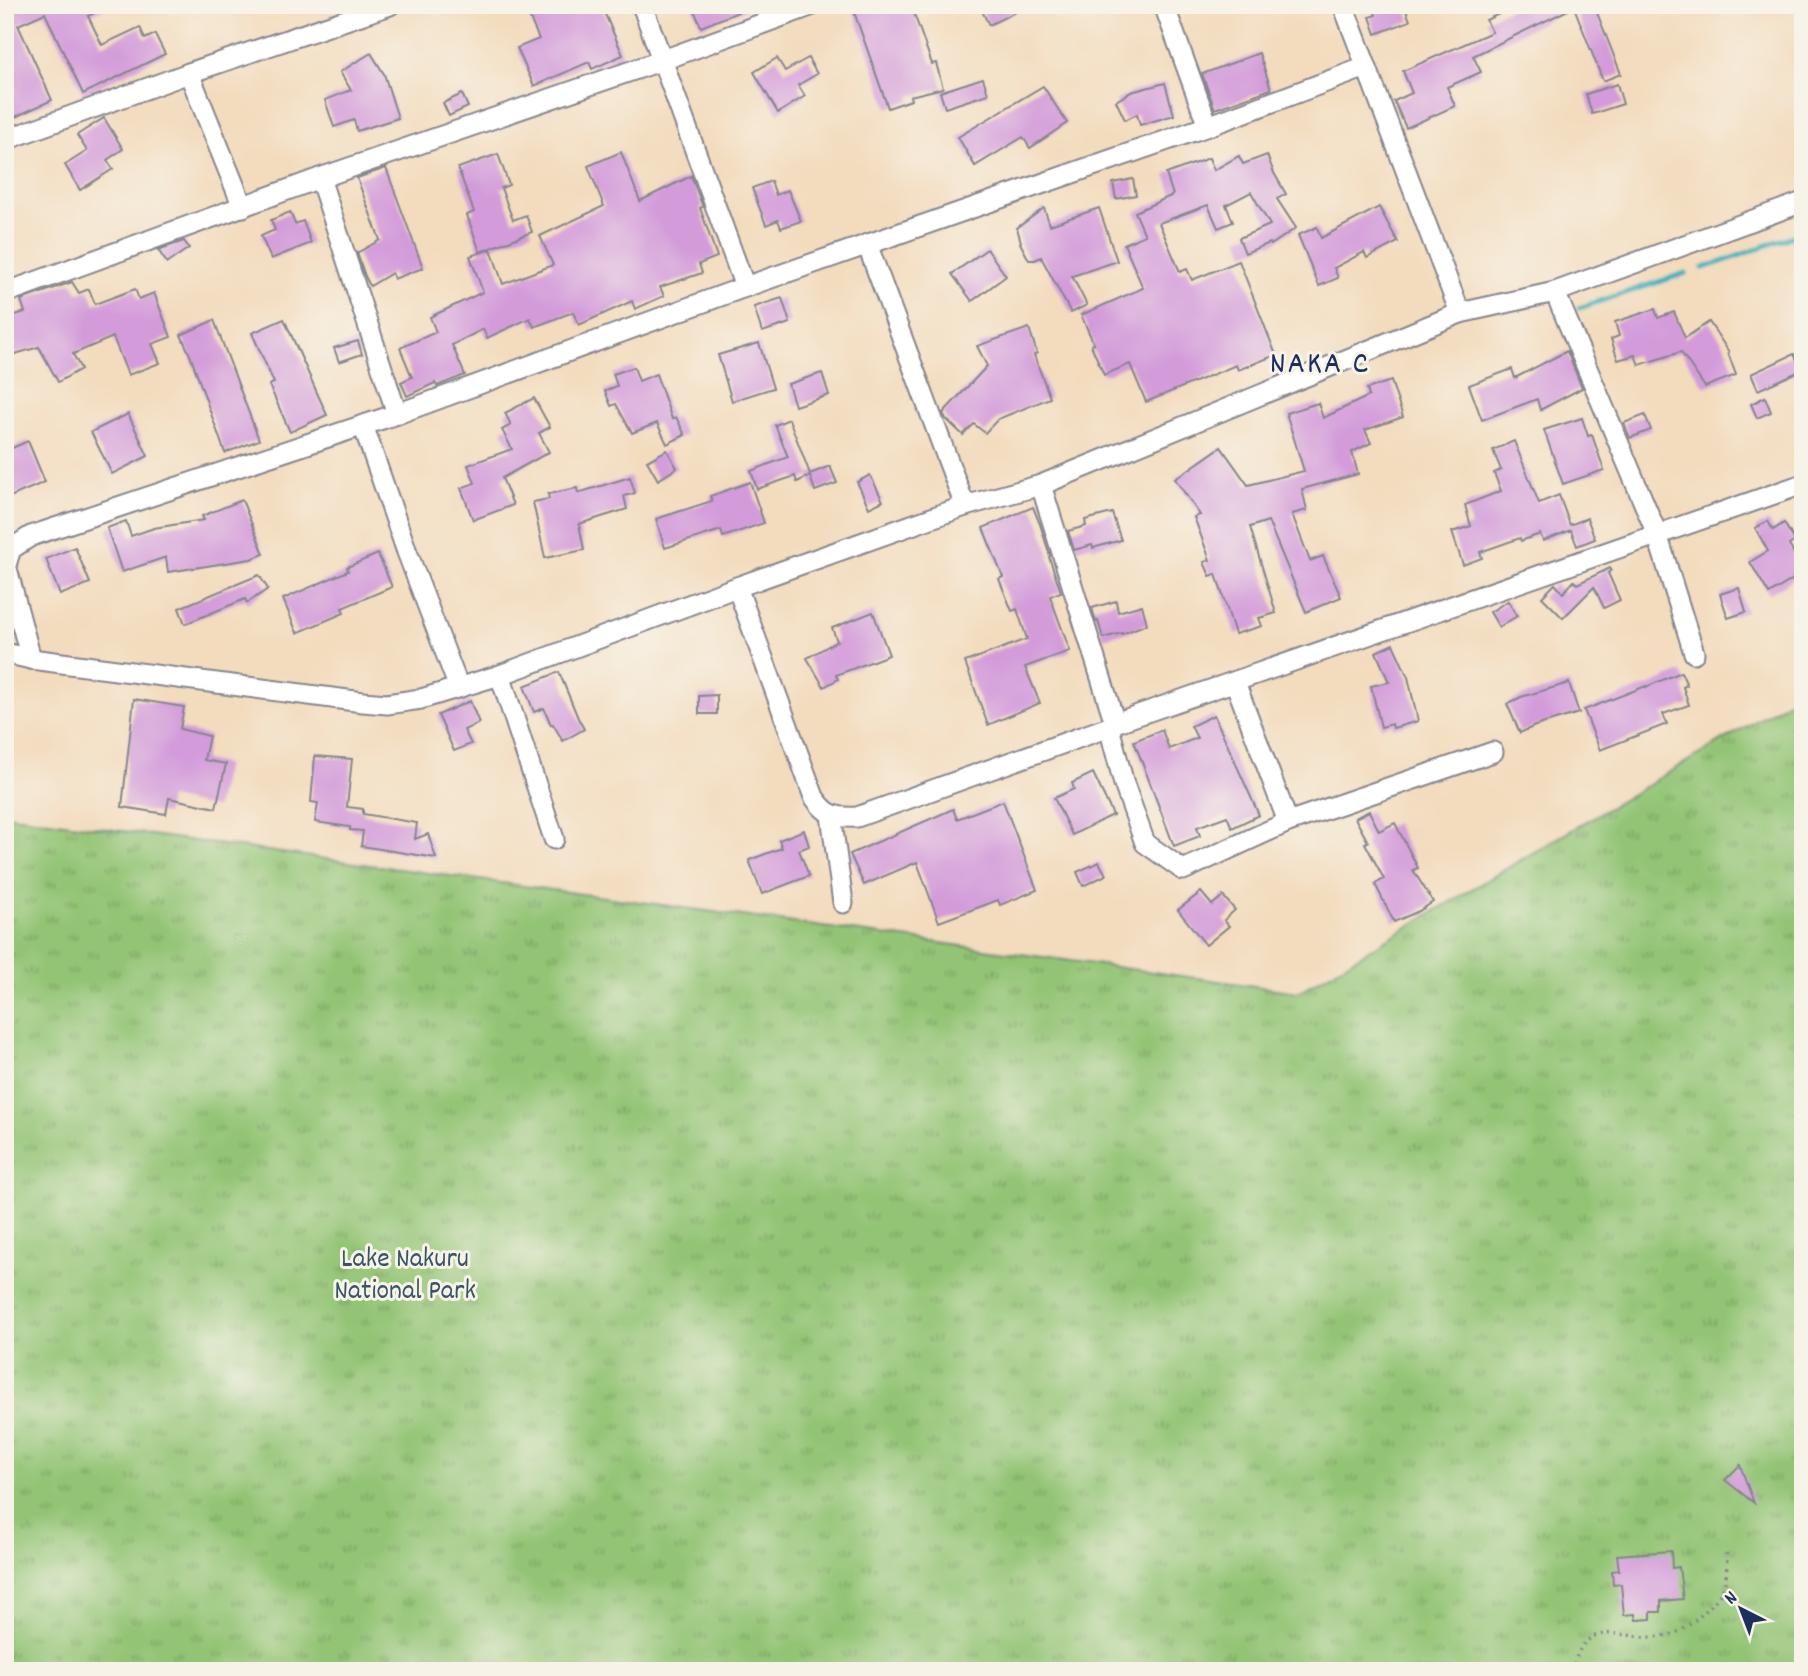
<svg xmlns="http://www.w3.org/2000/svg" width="1808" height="1676" viewBox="0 0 1808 1676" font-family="Dekko,sans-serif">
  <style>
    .park { fill: url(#park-tufts); stroke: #577a69; stroke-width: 2 }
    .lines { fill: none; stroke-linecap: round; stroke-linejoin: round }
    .stream { stroke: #42b0be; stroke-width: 5 }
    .building { fill: #d39bda }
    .street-casing { stroke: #87858e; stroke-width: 23 }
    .path { stroke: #87858e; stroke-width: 3.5; stroke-dasharray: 2 5; stroke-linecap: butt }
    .street { stroke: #fff; stroke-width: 19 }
    .labels { text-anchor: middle; stroke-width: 6; stroke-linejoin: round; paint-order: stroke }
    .park-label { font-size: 28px; fill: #395464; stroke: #f7f3e8 }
    .quarter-label { font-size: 32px; letter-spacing: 2px; fill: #1b2f5e; stroke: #f7f3e8 }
  </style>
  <defs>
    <pattern id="park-tufts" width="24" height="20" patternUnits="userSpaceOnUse" patternTransform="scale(1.75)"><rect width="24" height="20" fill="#93c474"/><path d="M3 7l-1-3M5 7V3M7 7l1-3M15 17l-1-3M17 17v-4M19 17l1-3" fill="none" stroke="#77a062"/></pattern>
  </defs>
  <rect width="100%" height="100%" fill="#f7f3e8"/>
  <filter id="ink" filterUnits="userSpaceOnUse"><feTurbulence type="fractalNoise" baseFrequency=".0143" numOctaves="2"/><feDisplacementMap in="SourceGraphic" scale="14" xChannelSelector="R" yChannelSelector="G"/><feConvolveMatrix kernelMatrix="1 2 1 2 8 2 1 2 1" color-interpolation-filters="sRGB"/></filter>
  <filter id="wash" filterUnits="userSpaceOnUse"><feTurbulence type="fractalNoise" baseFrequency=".00686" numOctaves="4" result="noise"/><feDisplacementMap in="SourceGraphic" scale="28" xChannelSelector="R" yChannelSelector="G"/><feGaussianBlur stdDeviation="1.57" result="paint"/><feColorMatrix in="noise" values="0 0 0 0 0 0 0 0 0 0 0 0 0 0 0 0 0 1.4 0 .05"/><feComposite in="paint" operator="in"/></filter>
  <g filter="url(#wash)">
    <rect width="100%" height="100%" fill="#f3dbbd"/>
    <!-- park -->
    <polygon class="park" points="1803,693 1803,1671 5,1671 5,815 1298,992"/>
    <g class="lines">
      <!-- stream -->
      <g class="stream">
        <path d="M1703 268C1737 258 1769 243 1803 233"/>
        <polyline points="1579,308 1686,273"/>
      </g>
    </g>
    <g id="blocks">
      <!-- building -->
      <g class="building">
        <polygon points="5,5 111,5 88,16 102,45 140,27 145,39 155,34 165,54 83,94 45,13 18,25 52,100 13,118 5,100"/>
        <polygon points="524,5 601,5 623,55 592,69 589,62 534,86 517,48 539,39"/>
        <polygon points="692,5 753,5 753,6 701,27"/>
        <polygon points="864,5 911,5 932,64 936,63 943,88 910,96 911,100 888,108 853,9"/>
        <polygon points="979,5 1030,5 989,25"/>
        <polygon points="1372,5 1404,5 1410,21 1376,34 1370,17 1376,15"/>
        <polygon points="1518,5 1594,5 1621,74 1603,81 1574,7 1473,56 1481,72 1447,87 1455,106 1406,128 1394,101 1412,93 1403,71 1492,32 1486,20"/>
        <polygon points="371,53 384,74 398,118 357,131 354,120 334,127 325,100 351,90 340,72"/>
        <polygon points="1259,53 1271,89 1215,109 1202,74"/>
        <polygon points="777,58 785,71 808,58 817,74 798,85 805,96 778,113 754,72"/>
        <polygon points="983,78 988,94 945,108 940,92"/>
        <polygon points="1165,83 1174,115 1140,125 1137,114 1125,120 1116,101 1131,92"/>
        <polygon points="1617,84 1623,104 1592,114 1586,94"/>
        <polygon points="1043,86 1067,123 1030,148 1023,137 975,166 958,137"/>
        <polygon points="462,94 468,107 449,116 443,103"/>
        <polygon points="104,118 123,149 107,160 113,169 80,190 65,165 87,151 77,135"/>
        <polygon points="621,152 640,201 691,176 703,207 700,208 717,257 699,264 702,273 660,287 664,296 635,309 632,301 579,325 573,312 534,327 530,318 487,338 483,329 452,345 465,375 437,386 435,383 407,396 401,382 412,377 400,348 436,332 430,317 483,292 470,256 491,249 503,284 553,265 540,236 604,206 588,166"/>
        <polygon points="498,154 509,185 501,188 513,220 526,215 532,232 480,252 467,215 474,212 458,168"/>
        <polygon points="1267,155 1274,173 1286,194 1277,199 1296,228 1271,245 1270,243 1245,253 1239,238 1270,225 1251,192 1226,205 1233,222 1218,228 1208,205 1159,223 1180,272 1187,269 1192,280 1239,261 1276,355 1238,370 1236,365 1146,402 1130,364 1104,375 1091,345 1094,344 1081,315 1143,288 1124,244 1145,235 1135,212 1173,195 1166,174 1209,158 1214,170 1239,156 1243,164"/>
        <polygon points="386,168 423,268 394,279 392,273 370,286 365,276 357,253 380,240 357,178"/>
        <polygon points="1133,179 1136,195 1116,199 1113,183"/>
        <polygon points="771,181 776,195 788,190 801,221 781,228 778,220 766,225 752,188"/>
        <polygon points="1379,207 1398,242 1367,258 1364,252 1334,268 1338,278 1319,286 1298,235 1317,227 1321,238"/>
        <polygon points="1044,208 1050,225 1099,208 1117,261 1072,276 1087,305 1071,313 1041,257 1035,260 1029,260 1020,243 1021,242 1017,228"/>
        <polygon points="290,212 295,224 303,221 311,243 271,259 261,236 275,230 271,220"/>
        <polygon points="184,241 189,248 167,263 158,250"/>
        <polygon points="987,249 1006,276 972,301 952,274"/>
        <polygon points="72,282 79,293 89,289 95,304 135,289 139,299 154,293 171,337 152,344 160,363 128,375 113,337 73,354 81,369 58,382 39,347 5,357 5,318 25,312 21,300"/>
        <polygon points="782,298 790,323 762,332 754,307"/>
        <polygon points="1655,309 1658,318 1674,312 1685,338 1709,322 1729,352 1728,353 1736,375 1705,387 1681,352 1639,365 1635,355 1618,360 1611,339 1619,336 1615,322"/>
        <polygon points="284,319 327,415 290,432 269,385 274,383 252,333"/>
        <polygon points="214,320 259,440 225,453 190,355 181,335"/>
        <polygon points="1029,328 1037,353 1034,355 1050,398 998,419 985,433 974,424 963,435 946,419 943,413 987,366 977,346"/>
        <polygon points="358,341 362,354 339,362 334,348"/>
        <polygon points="759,343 773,388 732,401 718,355"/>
        <polygon points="1567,351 1582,388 1540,410 1537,399 1482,420 1469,385 1512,369 1515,378"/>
        <polygon points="1794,354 1802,370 1758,390 1751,374"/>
        <polygon points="634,367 639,381 656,374 672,419 676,417 685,435 667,444 657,423 632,433 616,404 611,406 605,391 617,386 613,374"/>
        <polygon points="822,373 829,395 795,406 788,384"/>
        <polygon points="1391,381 1403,417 1365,430 1371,443 1352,452 1358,474 1302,489 1307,510 1292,514 1310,561 1323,556 1341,597 1306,612 1268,521 1250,527 1276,613 1259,618 1262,626 1235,634 1216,574 1210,576 1204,562 1210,560 1194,517 1200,515 1175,479 1221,447 1248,485 1304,471 1286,413 1318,403 1323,418 1369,396 1367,389"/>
        <polygon points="1765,397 1771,412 1757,418 1751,404"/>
        <polygon points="534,398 550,427 539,433 549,452 502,478 513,505 473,520 461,488 475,483 468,465 512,449 502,430 511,425 505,413"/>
        <polygon points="128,414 148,456 112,474 91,432"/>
        <polygon points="1645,415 1651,430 1630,438 1624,423"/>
        <polygon points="1582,418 1588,436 1592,435 1604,470 1563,484 1544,430"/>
        <polygon points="789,419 810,474 830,466 837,483 815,491 810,476 797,482 795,476 757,489 751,471 788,457 775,425"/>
        <polygon points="28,441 45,482 10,497 5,487 5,451"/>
        <polygon points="1514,441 1539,503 1559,495 1570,525 1587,518 1595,539 1577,546 1571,530 1543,541 1540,534 1521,541 1520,538 1480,552 1482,558 1463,565 1452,532 1471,526 1465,505 1501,491 1494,473 1501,470 1493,450"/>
        <polygon points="667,450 677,468 658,480 647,461"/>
        <polygon points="870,475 883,501 869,508 857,482"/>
        <polygon points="630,477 635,493 624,496 627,509 579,524 584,550 545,558 533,502 549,499 548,494 577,488 578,493"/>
        <polygon points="750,482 764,523 723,537 721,530 665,548 656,519 712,501 710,496"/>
        <polygon points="242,500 264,554 251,559 168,572 166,557 122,572 107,528 126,521 131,536 154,528 204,520 202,516"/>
        <polygon points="1033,507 1040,524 1050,556 1049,557 1061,592 1050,596 1070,651 1025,667 1040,703 988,725 965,662 1027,639 1017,609 1012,611 999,579 1003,577 983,528"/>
        <polygon points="1112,513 1121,540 1093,548 1092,545 1074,550 1068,531 1086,526 1085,520"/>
        <polygon points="1768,521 1773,530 1784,523 1795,541 1789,545 1803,569 1803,573 1769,594 1750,562 1768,551 1755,528"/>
        <polygon points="75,547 90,583 60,595 46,559"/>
        <polygon points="378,554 392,587 342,608 344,613 297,633 283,599 348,571 347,567"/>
        <polygon points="1610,568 1611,570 1608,573 1620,600 1604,608 1594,587 1563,618 1542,597 1555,584 1563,593 1574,581 1577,584"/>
        <polygon points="259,575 268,589 247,603 245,599 185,624 179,608"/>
        <polygon points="1739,588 1746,612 1728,618 1720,594"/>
        <polygon points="1116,601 1118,612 1142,605 1147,624 1122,634 1122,633 1103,638 1098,621 1096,622 1092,608"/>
        <polygon points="1508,601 1517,616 1499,627 1490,612"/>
        <polygon points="873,612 889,655 836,675 838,679 824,687 807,658 837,641 832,628"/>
        <polygon points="1393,644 1408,677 1418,721 1393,728 1392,724 1381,727 1371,686 1389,682 1376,652"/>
        <polygon points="559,672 578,718 584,729 563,741 553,724 551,725 544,708 534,712 524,686"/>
        <polygon points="1681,672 1687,685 1683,687 1689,705 1663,714 1667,724 1600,750 1584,710 1646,686 1646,687"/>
        <polygon points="1569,683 1579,713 1535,726 1520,733 1507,704 1521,697"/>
        <polygon points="717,695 717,714 699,714 699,696"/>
        <polygon points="134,699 184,707 180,729 209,736 204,760 226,764 216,808 169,798 166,814 122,807"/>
        <polygon points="470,701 479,723 464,730 471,744 454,751 438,715"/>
        <polygon points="1214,715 1259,815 1232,828 1227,816 1197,827 1200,836 1174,846 1134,741 1162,730 1169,749 1197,738 1191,726"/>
        <polygon points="315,756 352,759 347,807 363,809 363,814 417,823 415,839 428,834 436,858 361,846 363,831 350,830 350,827 315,822 318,803 311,802"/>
        <polygon points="1093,773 1113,815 1072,835 1054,798 1074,789 1072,783"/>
        <polygon points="1003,801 1037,890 1000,905 998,900 939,922 917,862 864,885 850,854 953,809 957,819"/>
        <polygon points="1369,811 1379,831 1395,823 1418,868 1413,870 1433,902 1419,911 1394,922 1375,884 1384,879 1365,843 1368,842 1355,818"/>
        <polygon points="804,830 809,846 799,850 809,876 762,894 749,860 782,848 779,840"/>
        <polygon points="1099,862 1106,875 1083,886 1077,872"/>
        <polygon points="1201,892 1212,905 1223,896 1235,910 1224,920 1229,926 1206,945 1178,910"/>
        <polygon points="1740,1465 1754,1503 1725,1480"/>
        <polygon points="1671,1551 1672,1568 1679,1567 1683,1599 1661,1601 1661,1612 1651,1612 1651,1619 1636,1620 1635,1614 1624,1615 1621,1584 1613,1585 1612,1571 1619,1570 1617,1555"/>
      </g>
    </g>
  </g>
  <g filter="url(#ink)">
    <use href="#blocks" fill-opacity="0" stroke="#87858e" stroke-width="2"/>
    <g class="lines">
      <!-- street casing -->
      <g class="street-casing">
        <g id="street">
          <polyline points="642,5 745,287"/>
          <polyline points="1164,5 1208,126"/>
          <polyline points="1343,5 1460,313"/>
          <polyline points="189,73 243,207"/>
          <polyline points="5,140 189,73 390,5"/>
          <polyline points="320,178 397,414"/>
          <polyline points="867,244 965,506"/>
          <polyline points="1555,292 1803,202"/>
          <polyline points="5,293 320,178 663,60 813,5"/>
          <polyline points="363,425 407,552 459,688"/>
          <polyline points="1041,485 1115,723"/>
          <path d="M737 587 814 797C827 816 835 818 857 817L1109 727 1115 723 1803 484"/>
          <polyline points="5,653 31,659 363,702 387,704 421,699 500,675 737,587 965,506 1041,485 1460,313 1555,292 1657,534 1694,653"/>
          <polyline points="31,659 6,565 11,549 31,536 397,414 745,287 1208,126 1366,67"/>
          <polyline points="500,675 554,839"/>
          <polyline points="1235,682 1288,822"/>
          <polyline points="1109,727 1124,784 1145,843 1183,870 1288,822 1493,752"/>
          <polyline points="831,815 843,903"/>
        </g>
      </g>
      <!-- path -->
      <path class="path" d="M1574 1671C1575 1656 1581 1642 1595 1636 1611 1630 1631 1637 1648 1637 1655 1637 1668 1636 1675 1633 1689 1628 1715 1604 1722 1591 1728 1578 1727 1562 1726 1548"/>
      <!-- street -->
      <use href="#street" class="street"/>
    </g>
  </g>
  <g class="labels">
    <!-- park labels -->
    <g class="park-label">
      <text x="405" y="1266">Lake Nakuru<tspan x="405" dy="32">National Park</tspan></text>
    </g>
    <!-- quarter labels -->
    <g class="quarter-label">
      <text x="1320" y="372">NAKA C</text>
    </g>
  </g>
  <!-- margin -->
  <rect width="1808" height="1676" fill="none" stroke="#f7f3e8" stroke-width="28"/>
  <!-- north arrow -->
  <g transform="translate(1741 1609) rotate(318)" stroke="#f7f3e8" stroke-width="5" paint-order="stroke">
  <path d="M0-5L12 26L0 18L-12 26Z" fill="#1b2f5e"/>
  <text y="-10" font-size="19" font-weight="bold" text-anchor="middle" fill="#1b2f5e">N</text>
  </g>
</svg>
